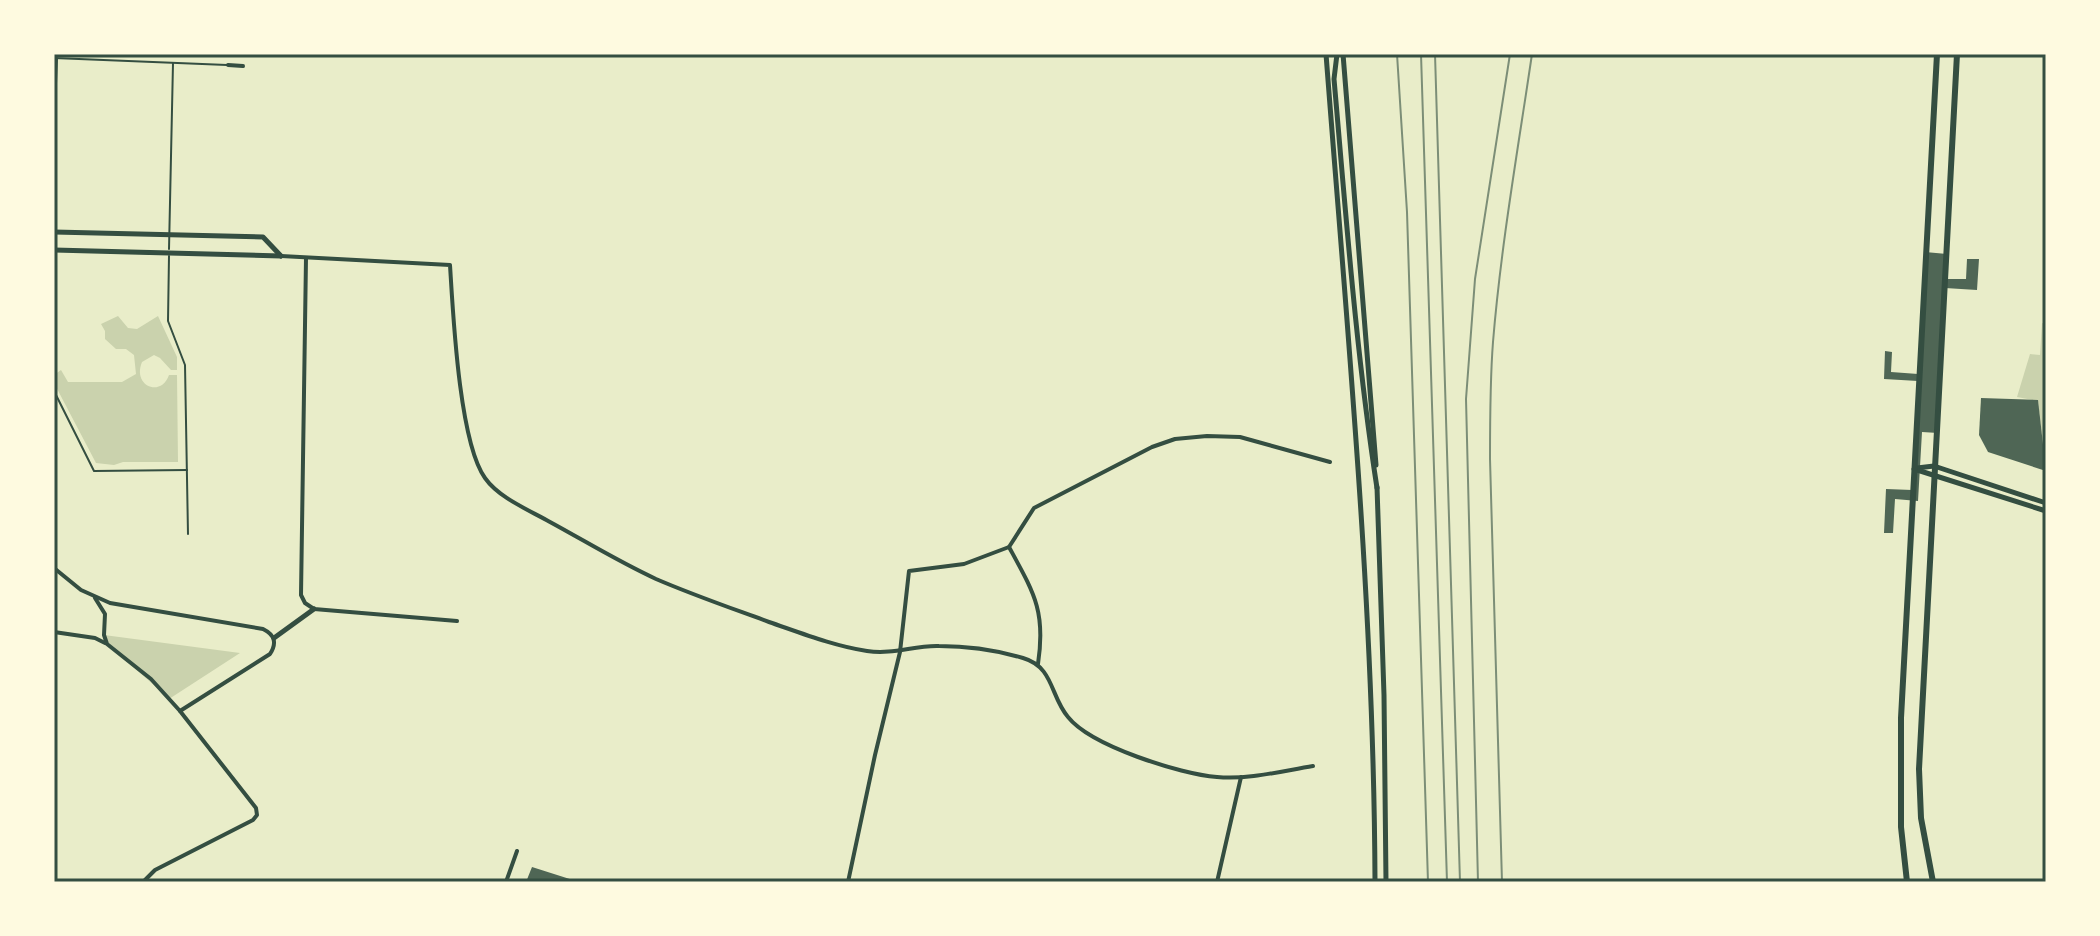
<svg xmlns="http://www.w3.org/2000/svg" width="2100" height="936" viewBox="0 0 2100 936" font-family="'Nunito Sans',sans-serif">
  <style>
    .green { fill: #cad2ad }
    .building { fill: #4f6655 }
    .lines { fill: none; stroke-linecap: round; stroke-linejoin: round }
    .service { stroke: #344e41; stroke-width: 2 }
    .minor { stroke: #344e41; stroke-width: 4 }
    .tertiary { stroke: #344e41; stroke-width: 5 }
    .secondary { stroke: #344e41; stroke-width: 5 }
    .primary { stroke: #344e41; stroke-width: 6 }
    .rail { stroke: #7c8e77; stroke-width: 2 }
    .neatline { fill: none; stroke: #344e41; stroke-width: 3 }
  </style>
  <rect width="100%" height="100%" fill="#e9edc9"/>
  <!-- green -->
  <g class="green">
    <path d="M118 316 128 328 137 329 158 316 177 357V370H171L160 358 154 355 142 362C132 386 161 398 169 375H177L178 462H123L114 465 96 463 54 383V375L61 370 68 382H122L136 374 134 355 126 349H116L105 339V331L101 324Z"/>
    <polygon points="2042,323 2046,324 2046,472 2038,401 2017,397 2030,354 2040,355"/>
    <path d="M104 635 240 653 169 699C155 684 109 650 104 635Z"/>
  </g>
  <!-- building -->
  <g class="building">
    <polygon points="1925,252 1947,254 1946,279 1966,279 1967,259 1979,259 1977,290 1945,288 1938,433 1922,432 1918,501 1895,499 1893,533 1884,533 1886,489 1912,490 1918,381 1884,379 1885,351 1892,352 1891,372 1918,374"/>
    <polygon points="1981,398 2038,400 2046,471 1988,452 1979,435"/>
    <polygon points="532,867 576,881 576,882 526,882"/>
  </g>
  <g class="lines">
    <!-- service -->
    <g class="service">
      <polyline points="54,58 227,65"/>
      <polyline points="54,132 57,59"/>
      <polyline points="169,249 173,63"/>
      <polyline points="169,256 168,321 185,365 188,534"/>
      <polyline points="54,391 94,471 187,470"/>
    </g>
    <!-- minor -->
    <g class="minor">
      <polyline points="228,65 243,66"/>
      <path d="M281 256 450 265C453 312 459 442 485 478 499 498 529 510 550 522 585 541 619 562 656 579 693 595 731 608 769 622 801 633 834 646 867 651 894 655 914 645 939 646 967 646 996 650 1023 658 1054 667 1050 696 1068 717 1091 746 1180 774 1217 777 1248 780 1282 771 1313 766"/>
      <polyline points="306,258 301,595 305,603 314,609 457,621"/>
      <path d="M1009 547C1034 593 1046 611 1038 664"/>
      <path d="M54 568 81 590 110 603 263 629C275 635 277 643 270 654L180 711"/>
      <polyline points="95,598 105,614 104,635 107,644 151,679 180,711 256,808 257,815 253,820 155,870 143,882"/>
      <polyline points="54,632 95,638 105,643"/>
      <polyline points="506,882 517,851"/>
      <polyline points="848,882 875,755 900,652 909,571 964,564 1009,547 1034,508 1152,447 1175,439 1207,436 1240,437 1330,462"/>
      <polyline points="1217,882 1241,777"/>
    </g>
    <!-- tertiary -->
    <g class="tertiary">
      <path d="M1326 54C1347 329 1374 606 1375 882"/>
      <polyline points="1343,54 1376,465"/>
      <polyline points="54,232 263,237 281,256"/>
      <polyline points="54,250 281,256"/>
      <polyline points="1917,468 1934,466 2046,503"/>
      <polyline points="1914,469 2046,511"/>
      <polyline points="1377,487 1384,695 1386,882"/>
      <polyline points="274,638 314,609"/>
    </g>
    <!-- secondary -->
    <path class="secondary" d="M1337 54 1334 79C1346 215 1356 352 1377 488"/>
    <!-- primary -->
    <g class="primary">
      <polyline points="1907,882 1901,827 1901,718 1937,54"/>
      <polyline points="1933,882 1921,818 1919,769 1957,54"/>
    </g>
    <!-- rail -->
    <g class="rail">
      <polyline points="1397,54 1407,212 1428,882"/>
      <polyline points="1421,54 1447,882"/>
      <polyline points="1435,54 1460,882"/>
      <polyline points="1478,882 1466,399 1475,279 1510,54"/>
      <path d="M1502 882 1490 459C1490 420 1490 380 1493 342 1501 245 1518 149 1532 54"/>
    </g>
  </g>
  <!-- border -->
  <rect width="2100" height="936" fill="none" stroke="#fefae0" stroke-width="112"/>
  <rect x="56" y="56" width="1988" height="824" class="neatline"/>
</svg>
